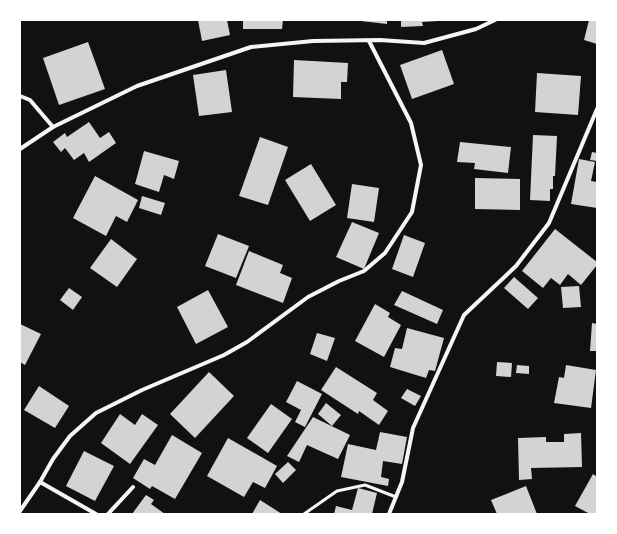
<svg xmlns="http://www.w3.org/2000/svg" width="617" height="534" viewBox="0 0 617 534" font-family="'Sofia Sans Condensed',sans-serif">
  <style>
    .building { fill: #d3d3d3 }
    .lines { fill: none; stroke-linecap: round; stroke-linejoin: round }
    .service { stroke: #f5f5f5; stroke-width: 3 }
    .minor { stroke: #f5f5f5; stroke-width: 4 }
  </style>
  <rect width="100%" height="100%" fill="#111"/>
  <!-- building -->
  <g class="building">
    <polygon points="198,20 227,20 230,35 202,41"/>
    <polygon points="243,20 283,20 282,29 243,29"/>
    <polygon points="352,20 387,20 387,24"/>
    <polygon points="401,20 438,20 438,21 422,22 423,26 401,27"/>
    <polygon points="589,20 597,20 597,44 584,40"/>
    <polygon points="88,42 105,89 59,105 43,58"/>
    <polygon points="442,50 454,84 412,99 400,65"/>
    <polygon points="294,60 348,63 347,82 341,82 341,99 293,97"/>
    <polygon points="226,70 232,112 199,116 193,75"/>
    <polygon points="537,73 581,76 578,115 535,112"/>
    <polygon points="89,122 100,138 109,132 116,143 89,162 84,153 74,160 65,148 61,152 53,142 65,133 67,137"/>
    <polygon points="533,135 557,136 555,176 553,176 553,189 550,189 550,201 530,200"/>
    <polygon points="260,137 288,147 268,205 239,196"/>
    <polygon points="460,142 511,147 508,173 474,169 475,163 457,162"/>
    <polygon points="144,151 179,161 174,179 164,175 159,192 135,184"/>
    <polygon points="592,152 597,153 597,161 590,160"/>
    <polygon points="579,159 595,162 591,181 597,182 597,208 571,204"/>
    <polygon points="311,164 336,205 310,221 285,180"/>
    <polygon points="95,176 138,200 127,222 116,216 106,236 73,218"/>
    <polygon points="475,178 520,179 520,210 475,209"/>
    <polygon points="352,184 379,188 374,222 347,218"/>
    <polygon points="142,196 165,203 161,215 139,208"/>
    <polygon points="352,222 379,233 364,269 336,257"/>
    <polygon points="555,229 597,262 597,265 581,285 568,274 560,285 551,278 543,288 522,271"/>
    <polygon points="218,234 249,246 236,278 205,266"/>
    <polygon points="404,235 425,243 413,277 392,269"/>
    <polygon points="111,239 137,259 117,287 90,268"/>
    <polygon points="249,251 283,265 280,273 292,278 283,303 236,285"/>
    <polygon points="514,277 538,298 528,309 504,288"/>
    <polygon points="579,286 581,307 563,308 561,287"/>
    <polygon points="69,288 82,297 73,310 60,300"/>
    <polygon points="208,290 228,327 196,344 177,307"/>
    <polygon points="402,291 443,310 437,324 394,305"/>
    <polygon points="375,304 390,313 388,317 401,325 384,357 355,341"/>
    <polygon points="592,323 597,324 597,351 590,351"/>
    <polygon points="20,324 41,334 25,365 20,362"/>
    <polygon points="407,328 444,338 435,371 429,370 426,378 390,367 395,348 402,349"/>
    <polygon points="317,333 335,338 327,361 310,354"/>
    <polygon points="497,362 512,363 511,377 496,376"/>
    <polygon points="517,365 529,366 529,374 516,373"/>
    <polygon points="566,365 596,370 591,408 554,403 559,377 564,378"/>
    <polygon points="336,367 377,393 373,400 388,411 379,425 359,411 358,414 321,390"/>
    <polygon points="209,372 234,396 195,438 170,414"/>
    <polygon points="297,381 322,394 305,427 295,422 301,410 286,402"/>
    <polygon points="39,386 69,406 55,428 24,410"/>
    <polygon points="407,389 421,396 415,406 401,398"/>
    <polygon points="326,403 341,415 332,426 318,414"/>
    <polygon points="271,404 292,419 268,453 247,438"/>
    <polygon points="120,414 135,425 142,414 158,425 130,464 101,443"/>
    <polygon points="313,417 350,435 338,459 307,445 299,462 287,456"/>
    <polygon points="380,432 407,437 402,464 383,461 381,477 389,479 388,486 341,477 348,444 376,450"/>
    <polygon points="581,433 582,467 531,468 532,479 519,480 518,438 546,437 546,442 564,442 564,434"/>
    <polygon points="172,435 202,453 175,499 152,486 150,489 133,478 144,459 155,465"/>
    <polygon points="228,438 277,466 265,488 253,482 244,497 207,476"/>
    <polygon points="84,451 114,466 95,501 66,486"/>
    <polygon points="288,462 296,470 283,483 275,474"/>
    <polygon points="593,474 597,477 597,514 590,514 575,506"/>
    <polygon points="526,486 537,514 497,514 491,500"/>
    <polygon points="358,488 377,493 372,514 334,514 336,506 352,510"/>
    <polygon points="146,495 154,500 151,504 165,514 132,514"/>
    <polygon points="260,500 282,514 252,514"/>
  </g>
  <g class="lines">
    <!-- service -->
    <polyline class="service" points="304,514 337,491 365,485 396,497"/>
    <!-- minor -->
    <g class="minor">
      <polyline points="20,96 30,100 53,127"/>
      <polyline points="20,149 53,127 137,86 251,47 313,41 380,40 424,43 476,29 495,20"/>
      <polyline points="40,482 96,514"/>
      <polyline points="20,511 40,482 53,459 70,436 96,413 142,390 224,355 247,342 308,297 339,281 364,271 385,253 412,212 421,165 411,123 369,41"/>
      <polyline points="108,514 133,487"/>
      <polyline points="389,514 402,482 413,428 464,315 516,266 549,223 597,109"/>
    </g>
  </g>
  <!-- border -->
  <rect width="617" height="534" fill="none" stroke="#ffffff" stroke-width="42"/>
</svg>
